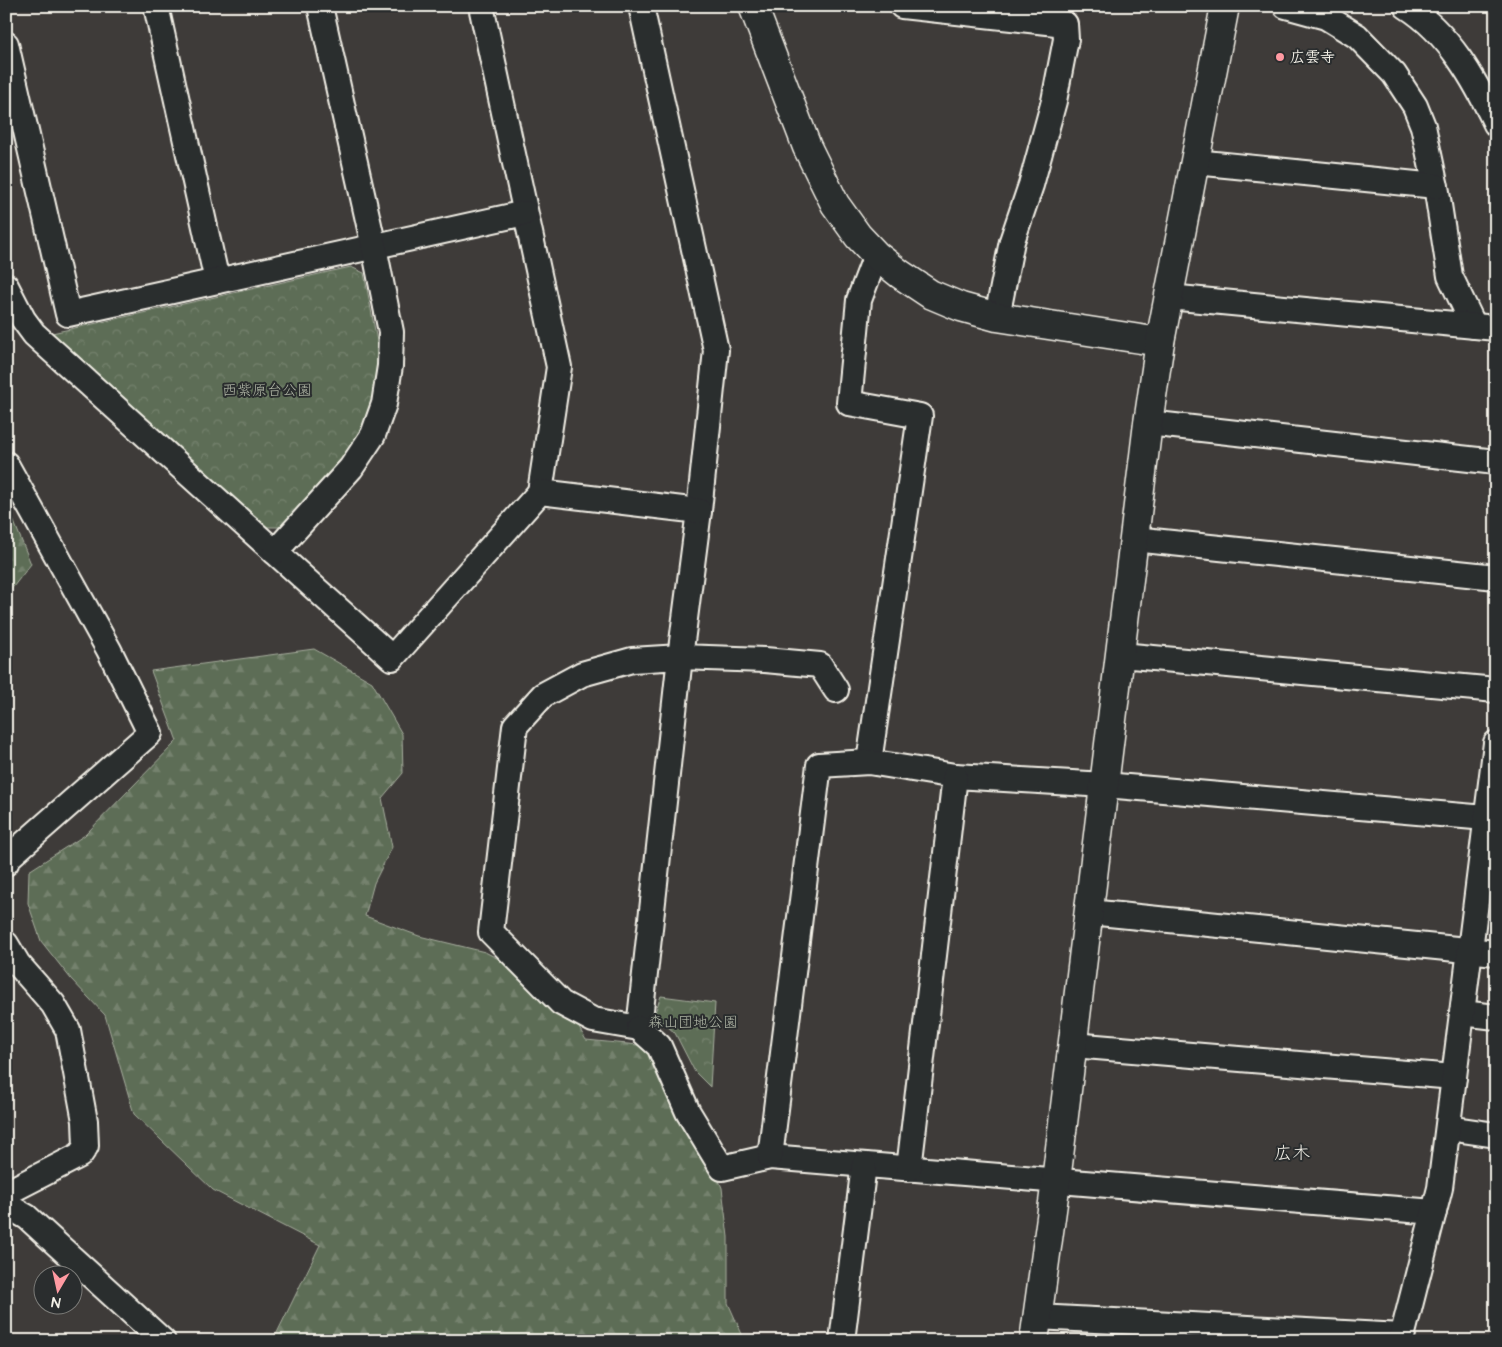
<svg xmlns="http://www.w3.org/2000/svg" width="1502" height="1347" viewBox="0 0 1502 1347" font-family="'Architects Daughter','Klee One',sans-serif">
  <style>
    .forest { fill: url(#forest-firs); stroke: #a8af9f }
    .park { fill: url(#park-crowns); stroke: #a8af9f }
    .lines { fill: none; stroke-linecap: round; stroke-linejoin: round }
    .minor-casing { stroke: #f4f1e8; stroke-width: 28 }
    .tertiary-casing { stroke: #f4f1e8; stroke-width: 31 }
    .minor { stroke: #2a2d2e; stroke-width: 24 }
    .tertiary { stroke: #2a2d2e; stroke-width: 28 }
    .poi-dot { fill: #ff9aa2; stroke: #2a2d2e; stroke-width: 2 }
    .labels { text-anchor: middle; stroke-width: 4; stroke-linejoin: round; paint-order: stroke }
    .poi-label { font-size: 15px; font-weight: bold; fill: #f4f1e8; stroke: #2a2d2e; text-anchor: start }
    .park-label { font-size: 15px; fill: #b0b6a6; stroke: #2a2d2e }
    .quarter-label { font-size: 18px; fill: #f4f1e8; stroke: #2a2d2e }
  </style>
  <defs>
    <pattern id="forest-firs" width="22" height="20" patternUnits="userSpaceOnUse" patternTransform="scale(1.25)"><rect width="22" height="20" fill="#5d6d56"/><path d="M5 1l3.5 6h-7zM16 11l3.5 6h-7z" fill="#75826e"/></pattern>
    <pattern id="park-crowns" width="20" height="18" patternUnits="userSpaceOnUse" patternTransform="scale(1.25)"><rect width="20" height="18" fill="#5d6d56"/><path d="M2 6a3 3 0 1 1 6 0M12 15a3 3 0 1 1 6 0" fill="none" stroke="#75826e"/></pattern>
  </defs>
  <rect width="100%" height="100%" fill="#3e3b39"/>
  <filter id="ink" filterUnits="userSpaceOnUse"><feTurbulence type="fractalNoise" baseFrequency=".02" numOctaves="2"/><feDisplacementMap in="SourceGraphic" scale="10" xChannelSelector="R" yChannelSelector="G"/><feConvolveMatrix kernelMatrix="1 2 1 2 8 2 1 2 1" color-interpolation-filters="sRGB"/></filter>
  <g filter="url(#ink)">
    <!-- forest -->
    <g class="forest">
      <polygon points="6,502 31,564 6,596"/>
      <polygon points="314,649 372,682 402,734 403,773 382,798 392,847 374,883 365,916 419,936 485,952 528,974 563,1000 586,1040 638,1045 663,1058 705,1145 722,1188 728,1237 728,1303 745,1341 273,1341 320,1245 213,1190 134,1114 105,1015 71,979 41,941 28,903 29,871 85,835 177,741 151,671"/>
    </g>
    <!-- park -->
    <g class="park">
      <polygon points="351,267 364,273 380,357 373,404 366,423 347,454 283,527 267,527 52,333"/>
      <polygon points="661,996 715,1003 710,1087 695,1072 675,1033 654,1015"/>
    </g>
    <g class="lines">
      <!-- minor casing -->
      <g class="minor-casing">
        <g id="minor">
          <polyline points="156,6 217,281"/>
          <polyline points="481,6 559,367 540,492"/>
          <polyline points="641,6 716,350 699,511 680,657 639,1028 593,1020 561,1003 491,932 515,726 543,695 582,674 632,660 680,657 765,660 820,665 836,690"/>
          <polyline points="902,6 1065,24 1066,39 1054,101 1031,185 1012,241 997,317"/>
          <polyline points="1286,6 1326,17 1357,36 1394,74 1415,106 1423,126 1437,192 1450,276 1474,326"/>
          <path d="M1406 6C1449 33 1475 80 1496 124"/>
          <polyline points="6,44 68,314 525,213"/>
          <polyline points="1195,162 1436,186"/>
          <polyline points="6,286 23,319 34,334 392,658 540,492 699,511"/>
          <polyline points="1169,297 1496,328"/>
          <polyline points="1148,423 1496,462"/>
          <polyline points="6,464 109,650 150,733 9,857 6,863"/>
          <polyline points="1134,539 1496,577"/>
          <polyline points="275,552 351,468 373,435 384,404 390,366 391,332 374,247 320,6"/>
          <polyline points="1121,655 1496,690"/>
          <polyline points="869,762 920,416 849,403 859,300 876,255"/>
          <polyline points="1089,912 1496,953"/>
          <polyline points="6,944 18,964 53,1004 68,1030 85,1121 86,1146 80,1155 6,1193"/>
          <polyline points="1462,1013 1496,1017"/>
          <polyline points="639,1028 659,1046 688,1112 722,1168 770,1157 1434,1212"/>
          <polyline points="1073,1045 1454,1077"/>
          <polyline points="1448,1128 1496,1135"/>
          <polyline points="770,1157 819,765 869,762 955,776 1105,785 1486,818"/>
          <polyline points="909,1169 955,776"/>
          <polyline points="6,1205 27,1217 163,1341"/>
          <polyline points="1037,1317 1402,1336"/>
          <polyline points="842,1341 864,1165"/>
          <polyline points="1401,1341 1440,1188 1496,743"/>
        </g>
      </g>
      <!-- tertiary casing -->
      <g class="tertiary-casing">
        <g id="tertiary">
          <polyline points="753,6 807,147 835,204 858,236 876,255 900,274 930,294 961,307 997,317 1160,342"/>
          <polyline points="1034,1341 1056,1181 1148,423 1160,342 1225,6"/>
        </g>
      </g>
      <!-- minor -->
      <use href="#minor" class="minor"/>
      <!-- tertiary -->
      <use href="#tertiary" class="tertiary"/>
    </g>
  </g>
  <!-- markers -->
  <circle class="poi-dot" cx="1280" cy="57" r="5"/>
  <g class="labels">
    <!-- poi labels -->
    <g class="poi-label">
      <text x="1290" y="62">広雲寺</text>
    </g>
    <!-- park labels -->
    <g class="park-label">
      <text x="267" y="395">西紫原台公園</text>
      <text x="693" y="1027">森山団地公園</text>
    </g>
    <!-- quarter labels -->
    <g class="quarter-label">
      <text x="1292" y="1159">広木</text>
    </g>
  </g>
  <!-- margin -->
  <rect width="1502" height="1347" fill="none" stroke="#2a2d2e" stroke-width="25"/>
  <rect x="12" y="12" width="1477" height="1322" fill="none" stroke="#f4f1e8" stroke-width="2" filter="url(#ink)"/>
  <!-- north arrow -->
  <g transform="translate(58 1290) rotate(189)"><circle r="24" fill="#2a2d2e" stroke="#7b7b78"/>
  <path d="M0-4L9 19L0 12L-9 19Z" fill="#ff9aa2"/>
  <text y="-8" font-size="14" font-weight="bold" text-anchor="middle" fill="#f4f1e8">N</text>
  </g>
</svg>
